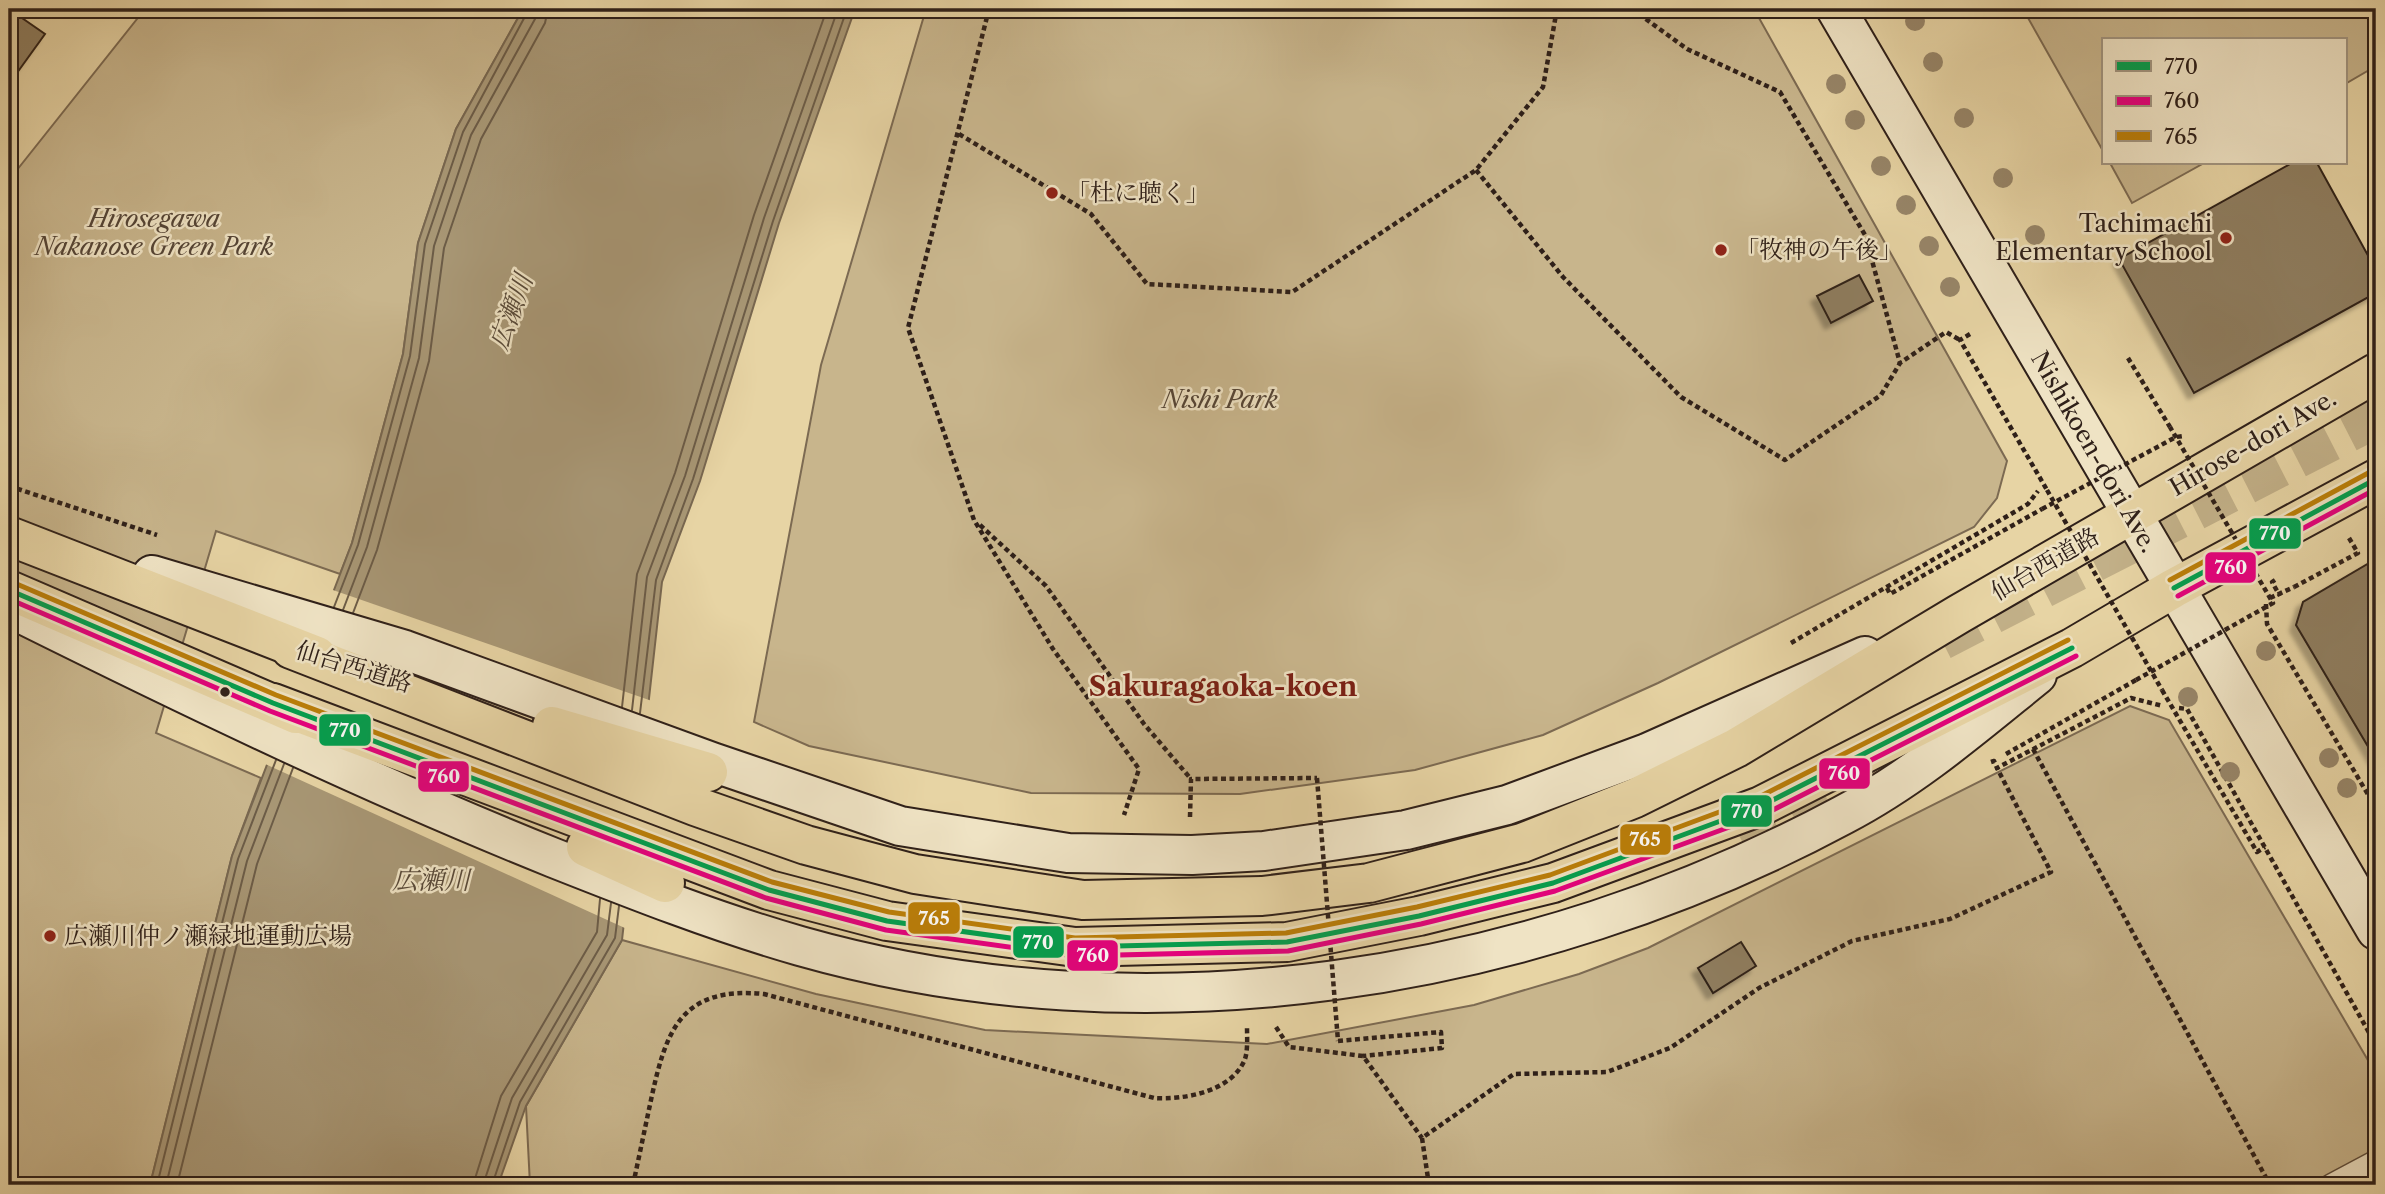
<svg xmlns="http://www.w3.org/2000/svg" width="2385" height="1194" viewBox="0 0 2385 1194" font-family="'Libre Caslon Text','Noto Serif JP',serif">
  <style>
    .green { fill: #c8b58c; stroke: #7c6a52; stroke-width: 2 }
    .water { fill: #a89775; stroke: #786750; stroke-width: 2 }
    .pier { fill: #e7d4a4 }
    .lines { fill: none; stroke-linecap: round; stroke-linejoin: round }
    .shore { stroke: #6c5c47; stroke-width: 2 }
    .building { fill: #8f7e61; stroke: #2f2019; stroke-width: 2; filter: url(#shadow) }
    .highway-tunnel { stroke: #c2b088; stroke-width: 38; stroke-dasharray: 38 19; stroke-linecap: butt }
    .lane-casing { stroke: #5d4d3c; stroke-width: 24 }
    .secondary-casing { stroke: #2f2019; stroke-width: 42 }
    .highway-casing { stroke: #2f2019; stroke-width: 42 }
    .path { stroke: #2f2019; stroke-width: 4.5; stroke-dasharray: 5 3.5; stroke-linecap: butt }
    .lane { stroke: #efe3c4; stroke-width: 21 }
    .secondary { stroke: #efe3c4; stroke-width: 38 }
    .highway { stroke: #e7d4a4; stroke-width: 38 }
    .path-bridge { stroke: #2f2019; stroke-width: 4.5; stroke-dasharray: 5 3.5; stroke-linecap: butt }
    .bus-1-casing { stroke: #efe3c4; stroke-width: 10 }
    .bus-2-casing { stroke: #efe3c4; stroke-width: 10 }
    .bus-3-casing { stroke: #efe3c4; stroke-width: 10 }
    .bus-1 { stroke: #029f4e; stroke-width: 5 }
    .bus-2 { stroke: #e5007d; stroke-width: 5 }
    .bus-3 { stroke: #bb7e08; stroke-width: 5 }
    .tree { fill: #978568 }
    .poi-dot { fill: #8f2418; stroke: #efe3c4; stroke-width: 2.5 }
    .bus-dot { fill: #2f2019; stroke: #efe3c4; stroke-width: 2.5 }
    .labels { text-anchor: middle; stroke-width: 5; stroke-linejoin: round; paint-order: stroke }
    .poi-label { font-size: 24px; fill: #2f2019; stroke: #efe3c4; text-anchor: start }
    .park-label { font-size: 24px; font-style: italic; fill: #554536; stroke: #efe3c4 }
    .street-label { font-size: 24px; fill: #2f2019; stroke: #efe3c4 }
    .water-label { font-size: 26px; font-style: italic; fill: #594a39; stroke: #efe3c4 }
    .quarter-label { font-size: 28px; font-weight: bold; fill: #7a1f14; stroke: #efe3c4 }
    .line-badge { stroke: #efe3c4; stroke-width: 2.5 }
    .badge-label { font-size: 19px; text-anchor: middle; font-weight: bold; fill: #fff }
  </style>
  <defs>
    <filter id="shadow"><feDropShadow dx="-6" dy="6" stdDeviation="2" flood-color="#0004"/></filter>
  </defs>
  <rect width="100%" height="100%" fill="#e7d4a4"/>
  <filter id="stains"><feTurbulence type="fractalNoise" baseFrequency=".00286" numOctaves="4"/><feColorMatrix values="0 0 0 0 .2 0 0 0 0 .09 0 0 0 0 .02 0 0 0 .5 -.17"/></filter>
  <radialGradient id="worn" r=".72"><stop offset=".6" stop-color="#630" stop-opacity="0"/><stop offset="1" stop-color="#630" stop-opacity=".3"/></radialGradient>
  <!-- green -->
  <g class="green">
    <polygon points="145,9 523,9 456,129 418,243 403,354 352,543 340,574 216,531 156,733 261,778 232,856 150,1185 9,1185 9,180"/>
    <polygon points="926,9 1754,9 2007,461 1997,498 1974,527 1658,683 1543,735 1415,770 1240,794 1031,793 809,746 754,722 821,365"/>
    <polygon points="2023,9 2376,9 2376,66 2345,84 2345,40 2103,40 2103,151"/>
    <polygon points="2110,163 2204,163 2132,203"/>
    <polygon points="2130,706 2169,720 2376,1074 2376,1185 530,1185 526,1106 622,940 816,994 985,1030 1267,1044 1474,1005 1579,974 1648,948"/>
  </g>
  <!-- water -->
  <polygon class="water" points="523,9 855,9 779,223 700,481 662,582 622,940 526,1106 498,1185 150,1185 232,856 352,543 403,354 418,243 456,129"/>
  <!-- pier -->
  <polygon class="pier" points="330,589 652,701 627,929 263,763"/>
  <g class="lines">
    <!-- shore -->
    <g class="shore">
      <polyline points="334,607 358,545 410,356 425,244 463,132 529,9"/>
      <polyline points="343,610 367,547 419,358 434,246 471,135 535,19 537,9"/>
      <polyline points="353,613 377,550 429,361 444,248 481,139 545,23 548,9"/>
      <polyline points="622,707 637,574 675,473 754,215 827,9"/>
      <polyline points="632,710 647,577 685,476 764,218 838,9"/>
      <polyline points="640,713 656,580 693,479 773,221 847,9"/>
      <polyline points="157,1185 238,859 276,760"/>
      <polyline points="166,1185 247,861 284,764"/>
      <polyline points="177,1185 257,864 293,768"/>
      <polyline points="473,1185 501,1096 597,932 600,899"/>
      <polyline points="483,1185 512,1098 607,935 611,903"/>
      <polyline points="492,1185 520,1102 615,938 619,906"/>
    </g>
  </g>
  <!-- building -->
  <g class="building">
    <polygon points="9,9 45,34 9,84"/>
    <polygon points="2292,163 2317,163 2376,270 2376,293 2194,393 2119,259"/>
    <polygon points="1859,275 1873,301 1831,323 1817,296"/>
    <polygon points="2376,559 2376,760 2296,625 2303,602"/>
    <polygon points="1741,942 1756,966 1713,993 1698,968"/>
  </g>
  <g class="lines">
    <!-- highway-tunnel -->
    <g class="highway-tunnel">
      <polyline points="1942,641 2376,419"/>
      <polyline points="1743,843 1824,801 1932,736"/>
    </g>
    <!-- lane casing -->
    <g class="lane-casing">
      <polyline id="lane" points="2331,1185 2376,1161"/>
    </g>
    <!-- secondary casing -->
    <g class="secondary-casing">
      <g id="secondary">
        <polyline points="1836,9 2376,930"/>
        <polyline points="152,575 405,650 712,762 900,826 1068,853 1192,855 1264,851 1406,830 1507,805 1647,753 1865,656"/>
        <path d="M20 613C195 700 372 785 554 858 635 890 716 922 800 946 1145 1044 1530 983 1843 815 1914 778 1975 725 2037 675"/>
      </g>
    </g>
    <!-- highway casing -->
    <g class="highway-casing">
      <g id="highway">
        <polyline points="9,536 317,656"/>
        <polyline points="9,590 296,714"/>
        <polyline points="291,649 695,806 806,845 915,874 1083,900 1262,896 1369,883 1522,843 1635,798 1736,748 1959,614 2376,373"/>
        <polyline points="273,703 769,890 887,921 1075,947 1287,942 1419,916 1553,883 1761,806 2072,648 2174,588 2376,479"/>
        <polyline points="552,726 708,772"/>
        <polyline points="586,847 665,883"/>
      </g>
    </g>
    <!-- path -->
    <g class="path">
      <polyline points="989,9 908,328 974,520 1053,649 1139,769 1124,815"/>
      <polyline points="1632,9 1687,49 1780,92 1865,235 1900,363"/>
      <polyline points="959,134 1091,214 1147,284 1292,292 1476,170 1543,87 1557,9"/>
      <polyline points="1476,170 1563,277 1681,397 1785,460 1881,395 1900,363 1946,332 1960,340"/>
      <polyline points="1970,334 1960,340 2047,490"/>
      <polyline points="2128,358 2170,427"/>
      <polyline points="9,486 157,535"/>
      <polyline points="980,525 1046,586 1144,724 1191,779"/>
      <polyline points="2275,580 2272,582 2280,596"/>
      <polyline points="2294,587 2358,553 2349,538"/>
      <polyline points="1887,588 1890,594 2042,509"/>
      <polyline points="2266,604 2267,624 2376,808"/>
      <polyline points="1791,643 2028,504 2038,491"/>
      <polyline points="2162,690 2257,852 2265,847"/>
      <polyline points="2179,708 2187,709 2376,1045"/>
      <polyline points="2033,749 2270,1185"/>
      <polyline points="2006,754 2136,680"/>
      <polyline points="1991,762 1994,761 1997,768 2131,698 2163,706"/>
      <polyline points="1190,817 1191,779 1317,778"/>
      <polyline points="1276,1027 1289,1047 1363,1056 1422,1138"/>
      <polyline points="1338,1041 1441,1032 1442,1048 1363,1056"/>
      <path d="M633 1185C639 1157 645 1128 651 1100 666 1030 681 986 764 994L1154 1098C1183 1100 1232 1092 1245 1059 1248 1050 1247 1036 1247 1026"/>
      <polyline points="1429,1185 1422,1138 1514,1074 1607,1072 1670,1048 1759,988 1852,941 1950,919 2051,872 1997,768"/>
    </g>
    <!-- lane -->
    <use href="#lane" class="lane"/>
    <!-- secondary -->
    <use href="#secondary" class="secondary"/>
    <!-- highway -->
    <use href="#highway" class="highway"/>
    <!-- path-bridge -->
    <g class="path-bridge">
      <polyline points="2047,490 2162,690"/>
      <polyline points="2042,509 2176,437 2183,436"/>
      <polyline points="2270,598 2294,587"/>
      <polyline points="2136,680 2273,603 2170,427"/>
      <polyline points="1317,778 1338,1041"/>
    </g>
    <!-- bus-1 casing -->
    <g class="bus-1-casing">
      <g id="bus-1">
        <polyline points="2174,588 2376,479"/>
        <polyline points="9,590 273,703 769,890 887,921 1075,947 1287,942 1419,916 1553,883 1761,806 2072,648"/>
      </g>
    </g>
    <!-- bus-2 casing -->
    <g class="bus-2-casing">
      <g id="bus-2">
        <polyline points="2178,596 2376,489"/>
        <polyline points="9,599 270,711 766,898 886,930 1075,956 1288,951 1421,924 1555,891 1765,814 2076,656"/>
      </g>
    </g>
    <!-- bus-3 casing -->
    <g class="bus-3-casing">
      <g id="bus-3">
        <polyline points="2170,580 2372,471"/>
        <polyline points="12,582 276,695 772,882 889,912 1075,938 1286,933 1417,907 1550,875 1757,798 2068,640"/>
      </g>
    </g>
    <!-- bus-1 -->
    <use href="#bus-1" class="bus-1"/>
    <!-- bus-2 -->
    <use href="#bus-2" class="bus-2"/>
    <!-- bus-3 -->
    <use href="#bus-3" class="bus-3"/>
  </g>
  <!-- trees -->
  <g class="tree">
    <circle cx="1915" cy="21" r="10"/>
    <circle cx="1933" cy="62" r="10"/>
    <circle cx="1836" cy="84" r="10"/>
    <circle cx="1964" cy="118" r="10"/>
    <circle cx="1855" cy="120" r="10"/>
    <circle cx="1881" cy="166" r="10"/>
    <circle cx="2003" cy="178" r="10"/>
    <circle cx="1906" cy="205" r="10"/>
    <circle cx="2035" cy="235" r="10"/>
    <circle cx="1929" cy="246" r="10"/>
    <circle cx="1950" cy="287" r="10"/>
    <circle cx="2266" cy="651" r="10"/>
    <circle cx="2188" cy="697" r="10"/>
    <circle cx="2329" cy="758" r="10"/>
    <circle cx="2230" cy="772" r="10"/>
    <circle cx="2347" cy="788" r="10"/>
  </g>
  <!-- markers -->
  <g class="poi-dot">
    <circle cx="1052" cy="193" r="7"/>
    <circle cx="2226" cy="238" r="7"/>
    <circle cx="1721" cy="250" r="7"/>
    <circle cx="50" cy="936" r="7"/>
  </g>
  <circle class="bus-dot" cx="225" cy="692" r="6"/>
  <g class="labels">
    <!-- poi labels -->
    <g class="poi-label">
      <text x="1066" y="201">「杜に聴く」</text>
      <text x="2212" y="232" text-anchor="end">Tachimachi<tspan x="2212" dy="28">Elementary School</tspan></text>
      <text x="1735" y="258">「牧神の午後」</text>
      <text x="64" y="944">広瀬川仲ノ瀬緑地運動広場</text>
    </g>
    <!-- park labels -->
    <g class="park-label">
      <text x="154" y="227">Hirosegawa<tspan x="154" dy="28">Nakanose Green Park</tspan></text>
      <text x="1220" y="408">Nishi Park</text>
    </g>
    <!-- street labels -->
    <g class="street-label">
      <text transform="translate(2253 443) rotate(-30)" y="8">Hirose-dori Ave.</text>
      <text transform="translate(2094 452) rotate(60)" y="8">Nishikoen-dori Ave.</text>
      <text transform="translate(2045 564) rotate(-30)" y="8">仙台西道路</text>
      <text transform="translate(354 667) rotate(17)" y="8">仙台西道路</text>
    </g>
    <!-- water labels -->
    <g class="water-label">
      <text transform="translate(511 312) rotate(-70)" y="9">広瀬川</text>
      <text x="431" y="889">広瀬川</text>
    </g>
    <!-- quarter labels -->
    <g class="quarter-label">
      <text x="1223" y="696">Sakuragaoka-koen</text>
    </g>
  </g>
  <g class="line-badge">
    <rect x="2248" y="517" width="54" height="33" rx="7" fill="#029f4e"/>
    <rect x="2204" y="551" width="53" height="33" rx="7" fill="#e5007d"/>
    <rect x="318" y="713" width="54" height="34" rx="7" fill="#029f4e"/>
    <rect x="1818" y="757" width="53" height="33" rx="7" fill="#e5007d"/>
    <rect x="417" y="760" width="53" height="33" rx="7" fill="#e5007d"/>
    <rect x="1720" y="794" width="53" height="34" rx="7" fill="#029f4e"/>
    <rect x="1619" y="823" width="53" height="33" rx="7" fill="#bb7e08"/>
    <rect x="907" y="901" width="54" height="34" rx="7" fill="#bb7e08"/>
    <rect x="1012" y="925" width="53" height="34" rx="7" fill="#029f4e"/>
    <rect x="1066" y="939" width="53" height="33" rx="7" fill="#e5007d"/>
  </g>
  <g class="badge-label">
    <text x="2275" y="540">770</text>
    <text x="2231" y="574">760</text>
    <text x="345" y="737">770</text>
    <text x="1844" y="780">760</text>
    <text x="444" y="783">760</text>
    <text x="1747" y="818">770</text>
    <text x="1645" y="846">765</text>
    <text x="934" y="925">765</text>
    <text x="1038" y="949">770</text>
    <text x="1093" y="962">760</text>
  </g>
  <!-- margin -->
  <rect width="2385" height="1194" fill="none" stroke="#e7d4a4" stroke-width="35"/>
  <rect x="10" y="10" width="2364" height="1173" fill="none" stroke="#2f2019" stroke-width="3.5"/>
  <rect x="18" y="18" width="2350" height="1159" fill="none" stroke="#2f2019" stroke-width="2"/>
  <!-- legend -->
  <rect x="2102" y="38" width="245" height="126" fill="#efe3c4" stroke="#a29580" stroke-width="2"/>
  <rect x="2116" y="61" width="35" height="10" fill="#029f4e" stroke="#a29580" stroke-width="2"/>
  <text x="2164" y="74" font-size="21" fill="#2f2019">770</text>
  <rect x="2116" y="96" width="35" height="10" fill="#e5007d" stroke="#a29580" stroke-width="2"/>
  <text x="2164" y="108" font-size="21" fill="#2f2019">760</text>
  <rect x="2116" y="131" width="35" height="10" fill="#bb7e08" stroke="#a29580" stroke-width="2"/>
  <text x="2164" y="144" font-size="21" fill="#2f2019">765</text>
  <rect width="100%" height="100%" filter="url(#stains)"/>
  <rect width="100%" height="100%" fill="url(#worn)"/>
</svg>
